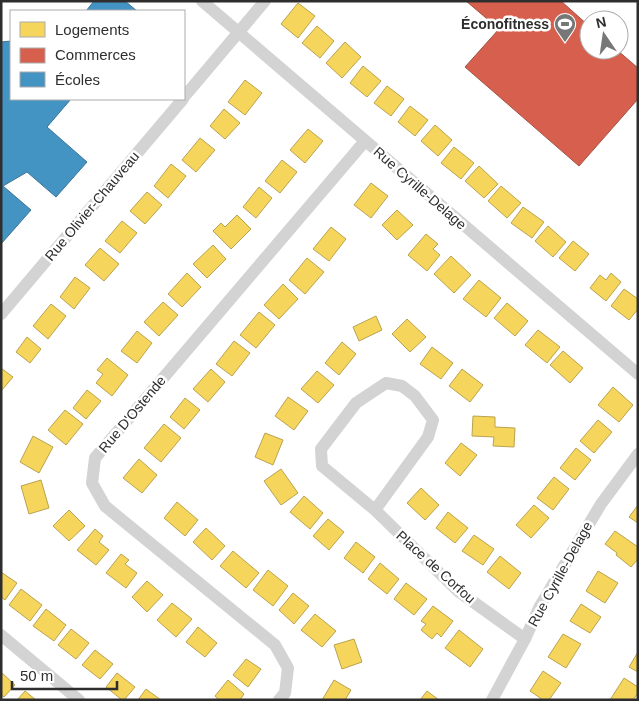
<svg xmlns="http://www.w3.org/2000/svg" width="639" height="701" viewBox="0 0 639 701" font-family="Helvetica,sans-serif">
  <style>
    .homes { fill: #f6d55c; stroke: #baa34e }
    .shops { fill: #d6604d; stroke: #a45144 }
    .schools { fill: #4393c3; stroke: #3d7596 }
    .lines { fill: none; stroke-linecap: round; stroke-linejoin: round }
    .street { stroke: #d3d3d3; stroke-width: 12 }
    .labels { text-anchor: middle; stroke-width: 5; stroke-linejoin: round; paint-order: stroke }
    .poi-label { font-size: 14px; font-weight: bold; fill: #2e2e2e; stroke: #fff; text-anchor: end }
    .street-label { font-size: 14px; fill: #2e2e2e; stroke: #fff }
  </style>
  <rect width="100%" height="100%" fill="#fff"/>
  <!-- homes -->
  <g class="homes">
    <polygon points="298,3 315,16 298,38 281,24"/>
    <polygon points="317,26 334,41 320,58 302,43"/>
    <polygon points="345,42 361,57 342,78 326,63"/>
    <polygon points="363,66 381,81 367,97 350,83"/>
    <polygon points="245,80 262,93 245,115 228,102"/>
    <polygon points="387,86 404,99 391,116 374,103"/>
    <polygon points="410,106 428,120 415,136 398,122"/>
    <polygon points="224,109 240,123 225,139 210,126"/>
    <polygon points="435,125 452,140 438,156 421,141"/>
    <polygon points="308,129 323,141 305,163 290,150"/>
    <polygon points="200,138 215,150 196,172 182,160"/>
    <polygon points="454,147 474,163 461,179 441,163"/>
    <polygon points="282,160 297,172 280,193 265,181"/>
    <polygon points="171,164 186,176 168,198 154,186"/>
    <polygon points="479,166 498,184 484,198 465,181"/>
    <polygon points="371,183 388,196 371,218 354,205"/>
    <polygon points="501,186 521,203 507,218 488,201"/>
    <polygon points="259,187 272,198 256,218 243,207"/>
    <polygon points="147,192 162,205 145,224 130,211"/>
    <polygon points="523,207 544,222 532,238 511,223"/>
    <polygon points="397,210 413,225 397,240 382,225"/>
    <polygon points="237,215 251,229 231,249 213,231 221,223 225,227"/>
    <polygon points="122,221 137,233 120,253 105,241"/>
    <polygon points="548,226 566,242 553,257 535,241"/>
    <polygon points="331,227 346,239 329,261 313,249"/>
    <polygon points="426,234 438,244 433,249 440,255 427,271 408,255"/>
    <polygon points="573,241 589,254 575,271 559,258"/>
    <polygon points="213,245 226,259 207,278 193,264"/>
    <polygon points="100,248 119,264 104,281 85,265"/>
    <polygon points="451,256 471,275 454,293 434,274"/>
    <polygon points="307,258 324,272 305,294 289,280"/>
    <polygon points="187,273 201,287 182,307 168,294"/>
    <polygon points="611,273 621,282 606,301 590,288 600,275 606,280"/>
    <polygon points="75,277 90,288 74,309 60,297"/>
    <polygon points="479,280 501,298 486,317 463,299"/>
    <polygon points="283,284 298,299 279,319 264,305"/>
    <polygon points="624,289 638,299 638,309 629,320 611,306"/>
    <polygon points="163,302 178,315 159,336 144,322"/>
    <polygon points="507,303 528,321 515,336 494,318"/>
    <polygon points="51,304 66,316 48,339 33,326"/>
    <polygon points="259,312 275,325 256,348 240,335"/>
    <polygon points="376,316 382,330 359,341 353,327"/>
    <polygon points="407,319 426,337 410,352 392,334"/>
    <polygon points="538,330 560,347 547,363 525,345"/>
    <polygon points="137,331 152,343 137,363 121,351"/>
    <polygon points="27,337 41,349 30,363 16,352"/>
    <polygon points="234,341 250,353 232,376 216,364"/>
    <polygon points="342,342 356,354 339,375 325,363"/>
    <polygon points="432,347 453,363 441,379 420,364"/>
    <polygon points="563,351 583,368 570,383 550,365"/>
    <polygon points="107,358 128,375 112,396 96,383 103,374 97,370"/>
    <polygon points="1,368 13,377 2,390 1,390"/>
    <polygon points="211,369 225,382 208,402 193,389"/>
    <polygon points="462,369 483,385 470,402 449,386"/>
    <polygon points="317,371 334,385 318,403 301,389"/>
    <polygon points="613,387 633,405 619,422 598,405"/>
    <polygon points="87,390 101,401 86,419 73,408"/>
    <polygon points="288,397 308,411 294,430 275,416"/>
    <polygon points="185,398 200,410 184,429 170,417"/>
    <polygon points="65,410 83,424 66,445 48,430"/>
    <polygon points="473,416 495,417 495,427 515,428 514,447 493,446 494,437 472,436"/>
    <polygon points="598,420 612,432 594,453 580,441"/>
    <polygon points="164,424 181,438 161,462 144,448"/>
    <polygon points="265,433 283,440 273,465 255,457"/>
    <polygon points="33,436 53,447 39,473 20,462"/>
    <polygon points="461,443 477,455 460,476 445,463"/>
    <polygon points="576,448 591,460 575,480 560,468"/>
    <polygon points="139,459 157,475 142,493 123,478"/>
    <polygon points="281,469 298,493 281,505 264,481"/>
    <polygon points="554,477 569,489 553,510 537,498"/>
    <polygon points="41,480 49,508 29,514 21,486"/>
    <polygon points="421,488 439,505 425,520 407,503"/>
    <polygon points="304,496 323,513 310,529 290,512"/>
    <polygon points="177,502 198,520 185,536 164,518"/>
    <polygon points="534,505 549,518 531,538 516,525"/>
    <polygon points="638,505 638,523 629,517"/>
    <polygon points="69,510 85,526 69,541 53,526"/>
    <polygon points="448,512 468,528 455,543 436,528"/>
    <polygon points="328,519 344,532 329,550 313,536"/>
    <polygon points="206,528 225,546 212,560 193,542"/>
    <polygon points="95,529 103,536 99,542 109,550 96,565 77,550"/>
    <polygon points="615,531 638,547 638,559 631,567 616,555 617,553 605,544"/>
    <polygon points="474,535 494,549 483,565 462,551"/>
    <polygon points="356,542 375,557 363,573 344,558"/>
    <polygon points="233,551 259,573 246,588 220,566"/>
    <polygon points="121,554 129,560 125,564 137,573 126,588 106,573"/>
    <polygon points="500,556 521,573 509,589 487,572"/>
    <polygon points="380,563 399,579 387,594 368,579"/>
    <polygon points="268,570 288,586 273,606 253,590"/>
    <polygon points="598,571 618,583 605,603 586,591"/>
    <polygon points="1,572 17,583 5,600 1,597"/>
    <polygon points="147,581 163,595 147,612 132,597"/>
    <polygon points="406,583 427,599 414,615 394,599"/>
    <polygon points="21,589 42,605 30,621 9,605"/>
    <polygon points="293,593 309,606 294,624 279,610"/>
    <polygon points="172,603 192,619 176,637 157,620"/>
    <polygon points="581,604 601,617 590,633 570,621"/>
    <polygon points="433,606 453,621 441,637 437,633 432,639 421,630 426,624 421,621"/>
    <polygon points="46,609 66,625 54,641 33,626"/>
    <polygon points="315,614 336,631 322,647 301,630"/>
    <polygon points="198,627 217,643 205,657 186,642"/>
    <polygon points="71,629 89,643 76,659 58,645"/>
    <polygon points="459,630 483,649 470,667 445,648"/>
    <polygon points="563,634 581,644 566,668 548,657"/>
    <polygon points="354,639 362,662 342,669 334,645"/>
    <polygon points="95,650 113,664 100,679 82,665"/>
    <polygon points="638,652 638,672 629,667"/>
    <polygon points="246,659 261,669 248,687 233,675"/>
    <polygon points="543,671 561,683 549,700 543,700 530,691"/>
    <polygon points="1,672 15,685 4,697 1,695"/>
    <polygon points="117,673 135,687 124,700 122,700 106,687"/>
    <polygon points="624,678 638,687 638,693 633,700 610,700"/>
    <polygon points="228,680 244,694 240,700 219,700 215,696"/>
    <polygon points="334,680 351,690 345,700 322,700"/>
    <polygon points="146,689 161,700 138,700"/>
    <polygon points="25,691 36,700 17,700"/>
    <polygon points="427,691 439,700 420,700"/>
  </g>
  <!-- shops -->
  <polygon class="shops" points="466,1 561,1 589,26 589,50 617,50 638,68 638,99 579,166 465,67 499,29"/>
  <!-- schools -->
  <g class="schools">
    <polygon points="94,1 125,1 137,11 86,11"/>
    <polygon points="11,41 11,99 71,99 47,127 87,162 56,197 27,172 3,186 31,210 1,244 1,42"/>
  </g>
  <g class="lines">
    <!-- street -->
    <g class="street">
      <polyline points="202,1 638,374"/>
      <polyline points="184,97 265,1"/>
      <polyline points="1,314 183,99"/>
      <polyline points="375,510 428,437 433,420 415,396 402,386 386,383 356,403 321,449 322,466 375,510 458,591 525,639"/>
      <polyline points="1,635 79,700"/>
      <polyline points="279,700 285,693 288,668 275,645 105,506 92,483 95,458 365,141"/>
      <polyline points="492,700 525,639 540,606 601,504 638,454"/>
    </g>
  </g>
  <!-- icons -->
  <defs>
    <g id="stadium-pin" transform="scale(1.125)"><path d="M0 17L-7.5 6A9.5 9.5 0 1 1 7.5 6Z" fill="#777" stroke="#fff"/><path d="M0-5a6.5 5 0 1 0 0 10a6.5 5 0 1 0 0-10ZM-3.5-1.8h7v3.6h-7Z" fill="#fff"/></g>
  </defs>
  <g fill-rule="evenodd">
    <use href="#stadium-pin" x="565" y="24"/>
  </g>
  <g class="labels">
    <!-- poi labels -->
    <g class="poi-label">
      <text x="549" y="29">Éconofitness</text>
    </g>
    <!-- street labels -->
    <g class="street-label">
      <text transform="translate(420 188) rotate(41)" y="5">Rue Cyrille-Delage</text>
      <text transform="translate(92 206) rotate(-50)" y="5">Rue Olivier-Chauveau</text>
      <text transform="translate(132 414) rotate(-50)" y="5">Rue D'Ostende</text>
      <text transform="translate(436 567) rotate(42)" y="5">Place de Corfou</text>
      <text transform="translate(560 574) rotate(-61)" y="5">Rue Cyrille-Delage</text>
    </g>
  </g>
  <!-- border -->
  <rect width="639" height="701" fill="none" stroke="#2e2e2e" stroke-width="5"/>
  <!-- legend -->
  <rect x="10" y="10" width="175" height="90" fill="#ffffff" stroke="#ababab"/>
  <rect x="20" y="22" width="25" height="15" fill="#f6d55c" stroke="#ababab"/>
  <text x="55" y="35" font-size="15" fill="#2e2e2e">Logements</text>
  <rect x="20" y="48" width="25" height="15" fill="#d6604d" stroke="#ababab"/>
  <text x="55" y="60" font-size="15" fill="#2e2e2e">Commerces</text>
  <rect x="20" y="72" width="25" height="15" fill="#4393c3" stroke="#ababab"/>
  <text x="55" y="85" font-size="15" fill="#2e2e2e">Écoles</text>
  <!-- north arrow -->
  <g transform="translate(604 35) rotate(347)"><circle r="24" fill="#ffffff" stroke="#ababab"/>
  <path d="M0-4L9 19L0 12L-9 19Z" fill="#777777"/>
  <text y="-8" font-size="14" font-weight="bold" text-anchor="middle" fill="#2e2e2e">N</text>
  </g>
  <!-- scale -->
  <path d="M12 681v8h105v-8" fill="none" stroke="#2e2e2e" stroke-width="2.5"/>
  <text x="20" y="681" font-size="15" fill="#2e2e2e" stroke="#ffffff" stroke-width="4" paint-order="stroke">50 m</text>
</svg>
